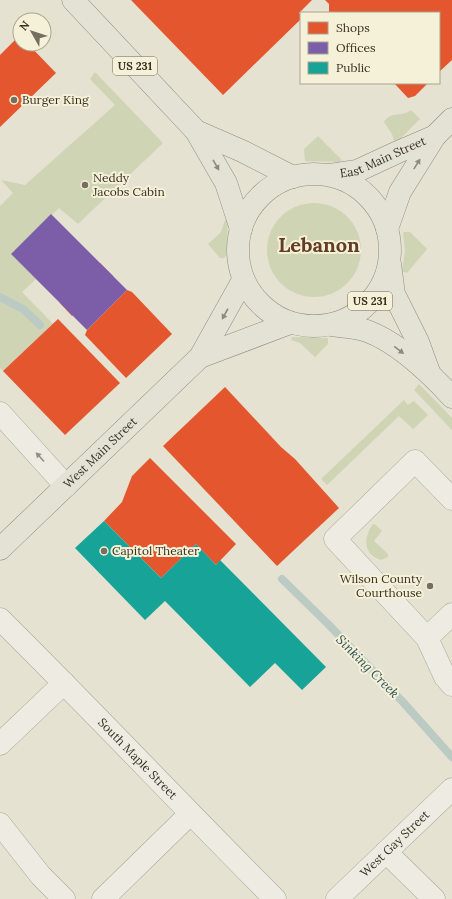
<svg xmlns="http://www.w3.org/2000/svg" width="452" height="899" viewBox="0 0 452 899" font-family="Lora,serif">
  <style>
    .green { fill: #cfd5b4 }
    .shops { fill: #e4572e }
    .offices { fill: #7b5ea7 }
    .public { fill: #17a398 }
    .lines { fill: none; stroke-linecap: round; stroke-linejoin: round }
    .stream { stroke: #bbcbc4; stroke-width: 8 }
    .minor-casing { stroke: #aaa799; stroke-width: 23 }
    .major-casing { stroke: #908c80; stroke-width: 23 }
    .minor { stroke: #edebe2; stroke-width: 22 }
    .major { stroke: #e4e2d4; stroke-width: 22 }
    .oneway { fill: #8e8a7a }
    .oneway2 { fill: #938e82 }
    .poi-dot { fill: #756f5f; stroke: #f4f1d8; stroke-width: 1.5 }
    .labels { text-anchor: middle; stroke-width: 4; stroke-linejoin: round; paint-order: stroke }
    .shield { fill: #f4f1d8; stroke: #716b58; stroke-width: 1 }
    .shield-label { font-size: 11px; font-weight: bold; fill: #393121 }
    .poi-label { font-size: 12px; fill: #393121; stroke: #f4f1d8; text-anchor: start }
    .street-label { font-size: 12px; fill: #393121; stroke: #f4f1d8 }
    .water-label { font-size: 13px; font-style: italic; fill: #315458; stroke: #f4f1d8 }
    .town-label { font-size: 20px; font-weight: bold; fill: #643b23; stroke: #f4f1d8 }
  </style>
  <rect width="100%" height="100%" fill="#e5e2d1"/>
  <!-- green -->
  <g class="green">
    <polygon points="95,72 163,143 78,224 59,208 11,254 36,279 22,292 53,324 3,371 0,368 0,206 13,193 1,180 25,185 115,105 90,79"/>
    <path d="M411 110 420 119 400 139 394 141 392 134 384 122C390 111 403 117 411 110Z"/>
    <polygon points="318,136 341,159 341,161 339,162 305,161 304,149"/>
    <circle cx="314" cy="250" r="47"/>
    <polygon points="225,220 228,221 226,256 224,258 220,258 208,244 221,232"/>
    <polygon points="404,232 410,232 427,249 407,273 402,271 405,251 403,233"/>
    <polygon points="292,337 328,338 328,344 315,357 300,343 291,340"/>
    <polygon points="419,384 452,418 452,430 414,390"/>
    <polygon points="404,400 408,405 414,401 428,415 413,429 399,416 327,485 321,479"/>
    <path d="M373 524 376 525 382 531 374 541 388 554V557L381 560C363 554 363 538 373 524Z"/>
  </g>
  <!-- shops -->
  <g class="shops">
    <polygon points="131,0 312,0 299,13 301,15 301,19 223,95"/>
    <polygon points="325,0 452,0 452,60 439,72 439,13 329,13 329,4"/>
    <polygon points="20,35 20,44 28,44 56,73 0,127 0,55"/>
    <polygon points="394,83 428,83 415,96 408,98"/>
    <polygon points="100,263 113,276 72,316 60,303"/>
    <polygon points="127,290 132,292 172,334 126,378 85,335 87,330"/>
    <polygon points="58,319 120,383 65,435 3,371"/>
    <polygon points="225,387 281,447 295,459 339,508 277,566 163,446"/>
    <polygon points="150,458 236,544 216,565 196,544 161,578 104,521 122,502 132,476"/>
  </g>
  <!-- offices -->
  <polygon class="offices" points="51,214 127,290 87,330 11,254"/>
  <!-- public -->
  <polygon class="public" points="104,521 161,578 196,544 216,565 220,560 326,667 302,690 275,663 250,687 165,601 145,620 75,548"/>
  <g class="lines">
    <!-- stream -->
    <g class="stream">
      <polyline points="0,297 23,309 40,325"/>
      <polyline points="282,579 328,624 402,701 452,757"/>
    </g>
    <!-- minor casing -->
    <g class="minor-casing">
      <g id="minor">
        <polyline points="0,413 66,486"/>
        <polyline points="452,499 415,461 335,539 427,638 452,614"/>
        <path id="s1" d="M0 619C93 711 183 807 275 899"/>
        <polyline points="427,638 445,677 452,685"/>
        <polyline points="0,744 64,683"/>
        <polyline points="0,824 41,876 64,899"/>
        <polyline points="386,852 434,899"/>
        <polyline points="103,899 190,814"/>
        <path id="s2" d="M337 899 452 789"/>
      </g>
    </g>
    <!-- major casing -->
    <g class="major-casing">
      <g id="major">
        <polyline points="73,0 196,131 226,183 241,229"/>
        <polyline points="196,131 242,151 293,177"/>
        <circle cx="314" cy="250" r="76"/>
        <path id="s3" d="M330 175 357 171 398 152 435 136"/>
        <polyline points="387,229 400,192 435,136 452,119"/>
        <polyline points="390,264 394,294 418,342 429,372"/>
        <path d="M331 325C342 327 356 327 367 331 399 343 429 372 452 397"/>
        <polyline points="200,357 290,323"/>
        <path id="s4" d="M0 549 200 357 243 280"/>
      </g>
    </g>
    <!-- minor -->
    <use href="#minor" class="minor"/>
    <!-- major -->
    <use href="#major" class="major"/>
  </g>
  <!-- one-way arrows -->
  <defs><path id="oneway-solid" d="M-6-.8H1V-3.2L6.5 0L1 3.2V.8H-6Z"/></defs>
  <g class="oneway">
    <use href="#oneway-solid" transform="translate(417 164) rotate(-58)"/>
    <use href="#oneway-solid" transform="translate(216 165) rotate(60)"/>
    <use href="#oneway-solid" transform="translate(225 314) rotate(119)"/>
    <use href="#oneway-solid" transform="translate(399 350) rotate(37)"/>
  </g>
  <use class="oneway2" href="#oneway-solid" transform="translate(40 457) rotate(-132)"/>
  <!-- markers -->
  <g class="poi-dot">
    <circle cx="14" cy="100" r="4"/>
    <circle cx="85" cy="185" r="4"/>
    <circle cx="104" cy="551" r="4"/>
    <circle cx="430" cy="586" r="4"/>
  </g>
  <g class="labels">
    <!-- shield labels -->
    <g class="shield">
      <rect x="113" y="57" width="44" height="18" rx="3"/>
      <rect x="348" y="292" width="44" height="18" rx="3"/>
    </g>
    <g class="shield-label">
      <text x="135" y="70">US 231</text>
      <text x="370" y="305">US 231</text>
    </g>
    <!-- poi labels -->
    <g class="poi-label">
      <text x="22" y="104">Burger King</text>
      <text x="93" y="182">Neddy<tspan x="93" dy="14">Jacobs Cabin</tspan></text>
      <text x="112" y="555">Capitol Theater</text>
      <text x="422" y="583" text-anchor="end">Wilson County<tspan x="422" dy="14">Courthouse</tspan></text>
    </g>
    <!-- street labels -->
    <g class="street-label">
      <text dy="4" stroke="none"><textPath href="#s3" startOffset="56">East Main Street</textPath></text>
      <text dy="4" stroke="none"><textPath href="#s4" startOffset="139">West Main Street</textPath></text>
      <text dy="4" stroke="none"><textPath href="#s1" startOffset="196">South Maple Street</textPath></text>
      <text dy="4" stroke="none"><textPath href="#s2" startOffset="80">West Gay Street</textPath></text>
    </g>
    <!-- water labels -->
    <g class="water-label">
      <text transform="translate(368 666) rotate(45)" y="5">Sinking Creek</text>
    </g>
    <!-- town labels -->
    <g class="town-label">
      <text x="319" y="252">Lebanon</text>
    </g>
  </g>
  <!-- legend -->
  <rect x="300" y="12" width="140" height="72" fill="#f4f1d8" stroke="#a9a48f"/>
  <rect x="308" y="22" width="20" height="12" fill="#e4572e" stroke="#a9a48f"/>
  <text x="336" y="32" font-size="12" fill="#393121">Shops</text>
  <rect x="308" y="42" width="20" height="12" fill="#7b5ea7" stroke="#a9a48f"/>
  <text x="336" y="52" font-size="12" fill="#393121">Offices</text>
  <rect x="308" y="62" width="20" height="12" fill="#17a398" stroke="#a9a48f"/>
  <text x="336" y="72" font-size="12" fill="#393121">Public</text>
  <!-- north arrow -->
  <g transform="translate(32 32) rotate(309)"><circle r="19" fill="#f4f1d8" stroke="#a9a48f"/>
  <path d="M0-3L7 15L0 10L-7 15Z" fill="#756f5f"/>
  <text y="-6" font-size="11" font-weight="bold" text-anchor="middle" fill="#393121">N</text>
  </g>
</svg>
